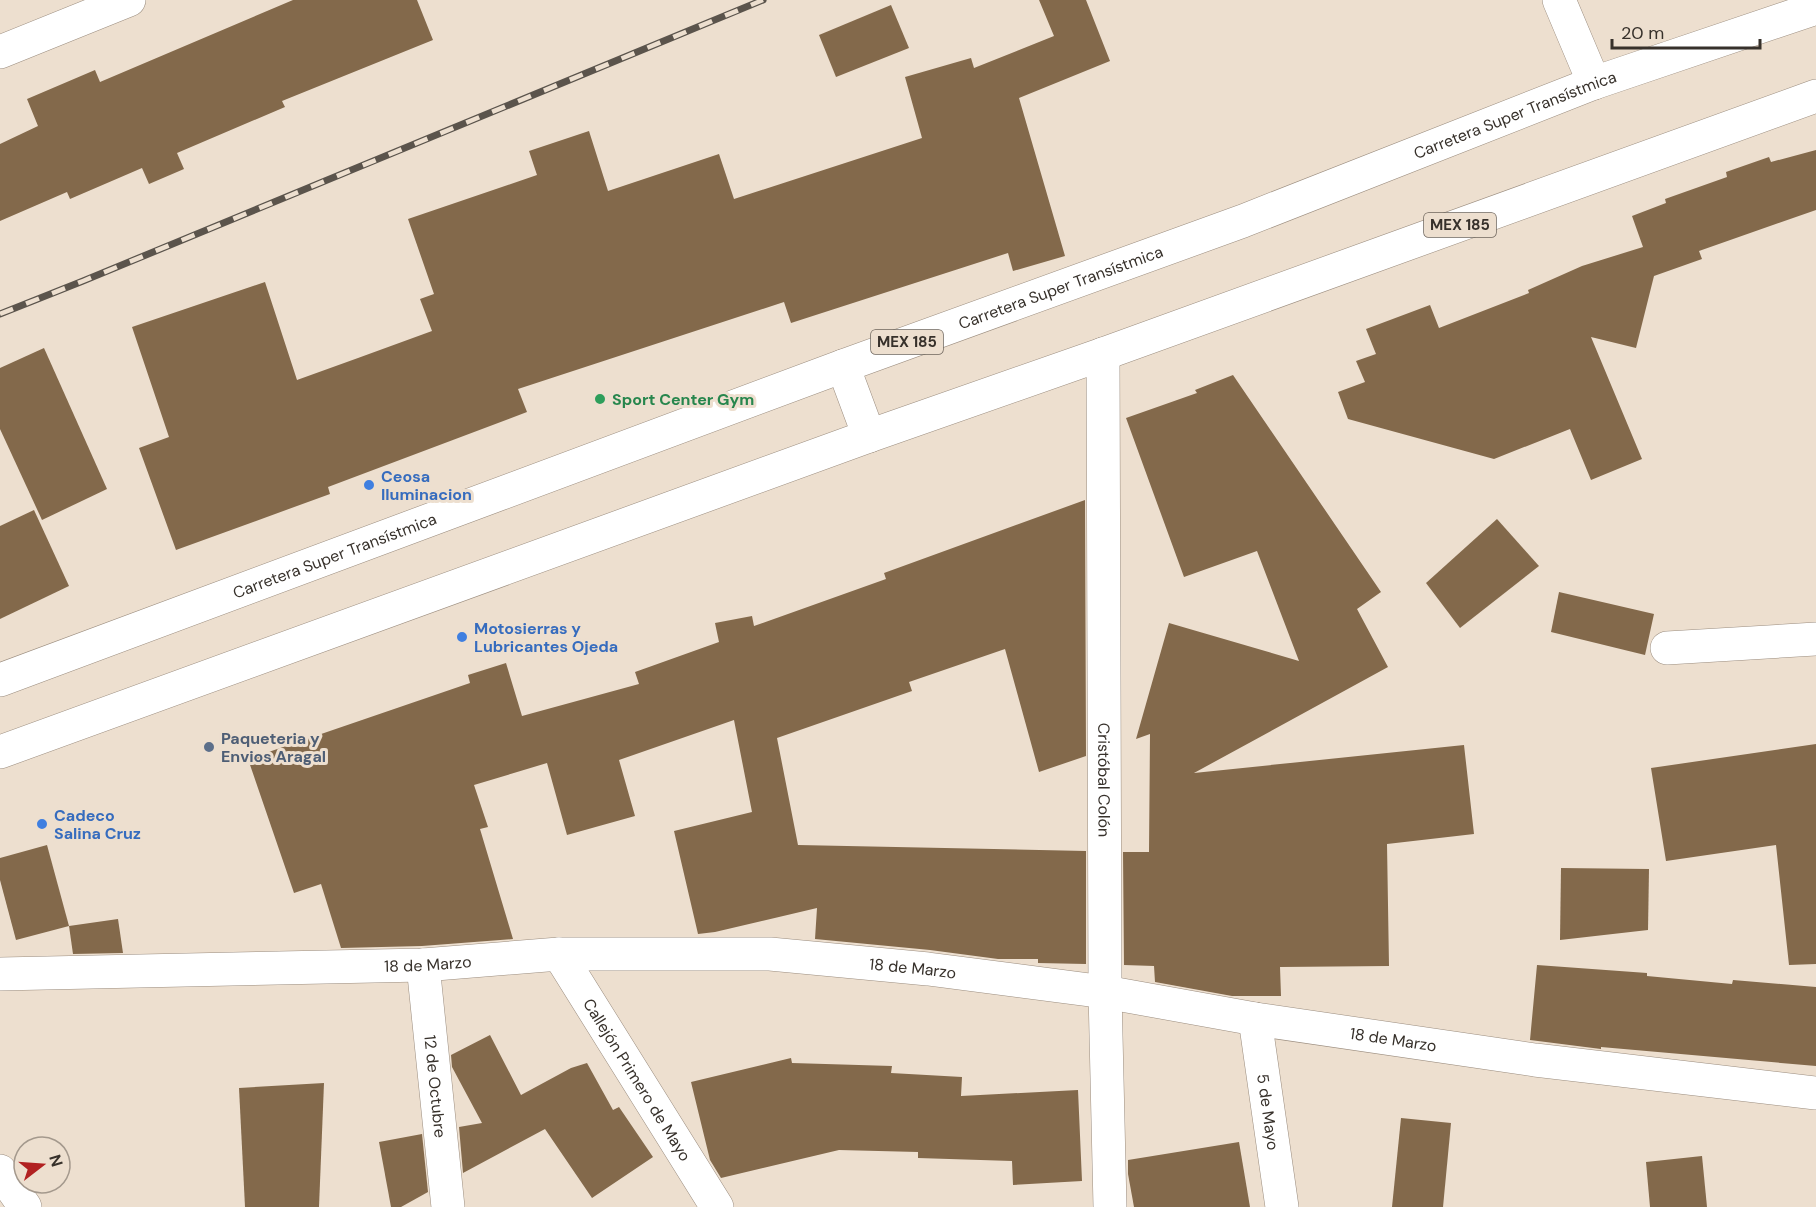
<svg xmlns="http://www.w3.org/2000/svg" width="1816" height="1207" viewBox="0 0 1816 1207" font-family="'DM Sans',sans-serif">
  <style>
    .building { fill: #83694b }
    .lines { fill: none; stroke-linecap: round; stroke-linejoin: round }
    .minor-casing { stroke: #9b8d7f; stroke-width: 34 }
    .major-casing { stroke: #9b8d7f; stroke-width: 34 }
    .minor { stroke: #fff; stroke-width: 33 }
    .major { stroke: #fff; stroke-width: 33 }
    .rail-casing { stroke: #5b544c; stroke-width: 7 }
    .rail { stroke: #eddfcf; stroke-width: 4.5; stroke-dasharray: 14; stroke-linecap: butt }
    .leisure-dot { fill: #2e9e5b; stroke: #eddfcf; stroke-width: 2 }
    .shop-dot { fill: #3f7fe0; stroke: #eddfcf; stroke-width: 2 }
    .service-dot { fill: #5c6f8a; stroke: #eddfcf; stroke-width: 2 }
    .labels { text-anchor: middle; stroke-width: 6; stroke-linejoin: round; paint-order: stroke }
    .shield { fill: #eddfcf; stroke: #6e655c; stroke-width: 1.5 }
    .shield-label { font-size: 15px; font-weight: bold; fill: #37312b }
    .street-label { font-size: 16px; fill: #37312b; stroke: #eddfcf }
    .leisure-label { font-size: 16px; font-weight: bold; fill: #27864d; stroke: #eddfcf; text-anchor: start }
    .shop-label { font-size: 16px; font-weight: bold; fill: #366cbe; stroke: #eddfcf; text-anchor: start }
    .service-label { font-size: 16px; font-weight: bold; fill: #4e5e75; stroke: #eddfcf; text-anchor: start }
  </style>
  <rect width="100%" height="100%" fill="#eddfcf"/>
  <!-- building -->
  <g class="building">
    <polygon points="293,0 417,0 433,40 282,101 285,107 177,153 184,169 149,184 142,168 70,199 67,192 0,221 0,144 38,126 27,99 95,70 100,82"/>
    <polygon points="1039,0 1086,0 1110,61 1019,98 1065,256 1013,271 1008,253 791,323 784,302 518,389 527,412 328,487 330,494 176,550 139,448 169,437 132,327 265,282 297,380 358,358 432,331 420,299 434,294 408,219 537,175 529,151 589,131 608,191 719,154 734,199 922,138 905,77 971,58 974,68 1054,36"/>
    <polygon points="891,5 909,48 836,77 819,35"/>
    <polygon points="1816,150 1816,210 1699,251 1702,259 1654,276 1636,348 1591,337 1642,459 1591,480 1570,429 1494,459 1348,419 1338,392 1365,382 1356,361 1376,354 1366,329 1430,305 1439,328 1529,293 1528,290 1582,266 1643,247 1632,216 1666,203 1665,199 1727,177 1726,172 1769,157 1771,162"/>
    <polygon points="44,348 107,489 42,520 0,429 0,368"/>
    <polygon points="1233,375 1381,592 1357,609 1388,667 1194,773 1464,745 1474,834 1387,844 1389,966 1280,967 1281,996 1232,996 1155,982 1154,966 1124,965 1123,852 1149,852 1150,734 1136,739 1169,623 1299,661 1257,551 1184,577 1126,418 1197,393 1195,390"/>
    <polygon points="1085,500 1086,756 1039,772 1005,649 909,682 912,691 777,738 798,845 1086,851 1086,964 1038,963 1038,959 998,959 930,950 815,939 817,908 715,932 698,934 674,831 752,812 734,720 619,760 635,816 567,835 547,763 474,785 488,827 480,829 513,939 422,946 341,948 321,884 294,893 248,759 470,683 468,675 506,663 522,716 639,684 635,672 719,642 715,623 752,616 754,626 886,579 884,573"/>
    <polygon points="34,510 69,586 0,619 0,526"/>
    <polygon points="1497,519 1539,566 1460,628 1426,583"/>
    <polygon points="1559,592 1654,614 1645,655 1551,632"/>
    <polygon points="1816,744 1816,964 1789,965 1776,845 1666,861 1651,768"/>
    <polygon points="47,845 69,926 16,940 0,880 0,858"/>
    <polygon points="1561,868 1649,869 1648,930 1560,940"/>
    <polygon points="118,919 123,953 73,954 69,926"/>
    <polygon points="1537,965 1647,973 1647,976 1732,984 1733,980 1816,987 1816,1066 1601,1047 1601,1049 1530,1040"/>
    <polygon points="490,1035 521,1095 571,1068 587,1063 613,1110 619,1107 653,1157 592,1198 545,1129 463,1173 459,1127 482,1123 452,1067 451,1055"/>
    <polygon points="791,1058 792,1063 892,1066 891,1073 962,1077 961,1096 1078,1090 1082,1181 1013,1185 1012,1161 918,1158 918,1152 839,1150 721,1178 710,1160 691,1082"/>
    <polygon points="324,1083 319,1207 245,1207 239,1088"/>
    <polygon points="1401,1118 1451,1123 1443,1207 1392,1207"/>
    <polygon points="422,1134 428,1192 401,1207 391,1207 379,1142"/>
    <polygon points="1239,1142 1250,1207 1134,1207 1128,1174 1128,1160"/>
    <polygon points="1702,1156 1707,1207 1650,1207 1646,1162"/>
  </g>
  <g class="lines">
    <!-- minor casing -->
    <g class="minor-casing">
      <g id="minor">
        <polyline points="1559,0 1594,83"/>
        <polyline points="0,52 129,0"/>
        <path id="s1" d="M1103 354 1105 992 1110 1207"/>
        <polyline points="1667,648 1816,639"/>
        <path id="s2" d="M559 954 717 1207"/>
        <path id="s3" d="M423 965 448 1207"/>
        <path id="s4" d="M1255 1019 1282 1207"/>
        <polyline points="0,1171 25,1207"/>
      </g>
    </g>
    <!-- major casing -->
    <g class="major-casing">
      <g id="major">
        <polyline points="843,366 869,436"/>
        <path id="s5" d="M0 680 843 366 1243 221 1594 83 1816 8"/>
        <polyline points="0,752 869,436 1103,354 1816,96"/>
        <path id="s6" d="M0 974 423 965 559 954H770L928 969 1105 992 1255 1019 1535 1060 1816 1093"/>
      </g>
    </g>
    <!-- minor -->
    <use href="#minor" class="minor"/>
    <!-- major -->
    <use href="#major" class="major"/>
    <!-- rail casing -->
    <g class="rail-casing">
      <polyline id="rail" points="0,314 83,281 763,0"/>
    </g>
    <!-- rail -->
    <use href="#rail" class="rail"/>
  </g>
  <!-- markers -->
  <circle class="leisure-dot" cx="600" cy="399" r="6"/>
  <g class="shop-dot">
    <circle cx="369" cy="485" r="6"/>
    <circle cx="462" cy="637" r="6"/>
    <circle cx="42" cy="824" r="6"/>
  </g>
  <circle class="service-dot" cx="209" cy="747" r="6"/>
  <g class="labels">
    <!-- shield labels -->
    <g class="shield">
      <rect x="1424" y="213" width="72" height="24" rx="4.5"/>
      <rect x="871" y="330" width="72" height="24" rx="4.5"/>
    </g>
    <g class="shield-label">
      <text x="1460" y="230">MEX 185</text>
      <text x="907" y="347">MEX 185</text>
    </g>
    <!-- street labels -->
    <g class="street-label">
      <text dy="6" stroke="none"><textPath href="#s5" startOffset="1617">Carretera Super Transístmica</textPath></text>
      <text dy="6" stroke="none"><textPath href="#s5" startOffset="1131">Carretera Super Transístmica</textPath></text>
      <text dy="6" stroke="none"><textPath href="#s5" startOffset="357">Carretera Super Transístmica</textPath></text>
      <text dy="6" stroke="none"><textPath href="#s1" startOffset="426">Cristóbal Colón</textPath></text>
      <text dy="6" stroke="none"><textPath href="#s6" startOffset="428">18 de Marzo</textPath></text>
      <text dy="6" stroke="none"><textPath href="#s6" startOffset="914">18 de Marzo</textPath></text>
      <text dy="6" stroke="none"><textPath href="#s6" startOffset="1400">18 de Marzo</textPath></text>
      <text dy="6" stroke="none"><textPath href="#s2" startOffset="148">Callejón Primero de Mayo</textPath></text>
      <text dy="6" stroke="none"><textPath href="#s3" startOffset="122">12 de Octubre</textPath></text>
      <text dy="6" stroke="none"><textPath href="#s4" startOffset="94">5 de Mayo</textPath></text>
    </g>
    <!-- leisure labels -->
    <g class="leisure-label">
      <text x="612" y="405">Sport Center Gym</text>
    </g>
    <!-- shop labels -->
    <g class="shop-label">
      <text x="381" y="482">Ceosa<tspan x="381" dy="18">Iluminacion</tspan></text>
      <text x="474" y="634">Motosierras y<tspan x="474" dy="18">Lubricantes Ojeda</tspan></text>
      <text x="54" y="821">Cadeco<tspan x="54" dy="18">Salina Cruz</tspan></text>
    </g>
    <!-- service labels -->
    <g class="service-label">
      <text x="221" y="744">Paqueteria y<tspan x="221" dy="18">Envios Aragal</tspan></text>
    </g>
  </g>
  <!-- north arrow -->
  <g transform="translate(42 1165) rotate(73)"><circle r="28" fill="#eddfcf" stroke="#a4998d" stroke-width="1.5"/>
  <path d="M0-4.5L10 22L0 15L-10 22Z" fill="#b12121"/>
  <text y="-9" font-size="16" font-weight="bold" text-anchor="middle" fill="#37312b">N</text>
  </g>
  <!-- scale -->
  <path d="M1612 39v9h148v-9" fill="none" stroke="#37312b" stroke-width="3"/>
  <text x="1621" y="39" font-size="18" fill="#37312b" stroke="#eddfcf" stroke-width="4.5" paint-order="stroke">20 m</text>
</svg>
